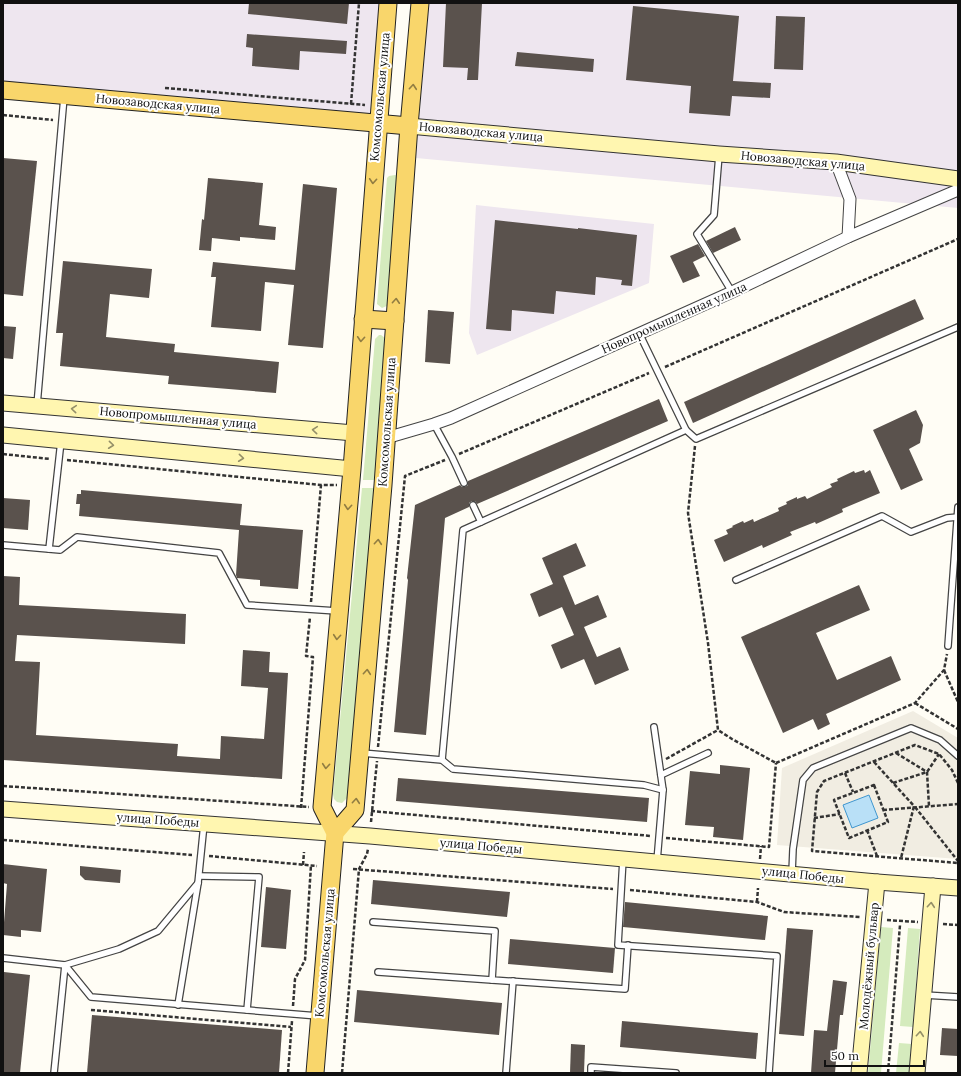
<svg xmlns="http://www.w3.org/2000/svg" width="961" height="1076" viewBox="0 0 961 1076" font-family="Lora,serif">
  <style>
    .industrial { fill: #eee6ef }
    .green { fill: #d5ebbd }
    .plaza { fill: #f1ede2 }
    .water { fill: #b9e0f7; stroke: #3f96cf }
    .building { fill: #5a524d }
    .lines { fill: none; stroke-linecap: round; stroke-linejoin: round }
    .service-casing { stroke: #444; stroke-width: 8 }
    .minor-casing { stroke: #444; stroke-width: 13 }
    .secondary-casing { stroke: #333; stroke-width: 17 }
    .primary-casing { stroke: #222; stroke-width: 19 }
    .path { stroke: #333; stroke-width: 2.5; stroke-dasharray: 4 2; stroke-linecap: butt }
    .service { stroke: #fff; stroke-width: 5.5 }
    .minor { stroke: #fff; stroke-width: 11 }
    .secondary { stroke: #fff6b0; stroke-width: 15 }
    .primary { stroke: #f9d66b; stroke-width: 17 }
    .oneway { stroke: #917d42 }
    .oneway2 { stroke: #948f68 }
    .labels { text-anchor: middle; stroke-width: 4; stroke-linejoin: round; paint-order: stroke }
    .street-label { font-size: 12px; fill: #111; stroke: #fff }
  </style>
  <rect width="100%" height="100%" fill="#fffdf5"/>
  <!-- industrial -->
  <g class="industrial">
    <polygon points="3,3 388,3 378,123 3,90"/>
    <polygon points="429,3 958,3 958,208 416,158"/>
    <polygon points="476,205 654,224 649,283 477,355 469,333"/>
  </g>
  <!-- green -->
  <g class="green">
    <polygon points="395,175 398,176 389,305 382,308 377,304 387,178 389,176"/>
    <polygon points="379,335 381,335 385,338 376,480 363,480 375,339"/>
    <polygon points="362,488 375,488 348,797 342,803 337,802 334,799 333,794"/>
    <polygon points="881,927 893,928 881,1073 868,1073"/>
    <polygon points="908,928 920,929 913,1027 900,1026"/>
    <polygon points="899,1043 912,1044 910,1073 896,1073"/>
  </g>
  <!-- plaza -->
  <polygon class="plaza" points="913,711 958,738 958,859 777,845 782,768"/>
  <!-- water -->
  <polygon class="water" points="869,795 878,818 852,828 843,805"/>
  <!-- building -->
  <g class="building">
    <polygon points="249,3 349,3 347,24 248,14"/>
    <polygon points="446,3 482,3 478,80 467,80 468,68 443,67"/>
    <polygon points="633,6 739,16 733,81 771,83 770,98 732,96 730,116 689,113 691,86 626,80"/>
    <polygon points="776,16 805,17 803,70 774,69"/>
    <polygon points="247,34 347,41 346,54 300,51 299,70 252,66 253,48 246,47"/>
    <polygon points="517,52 594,59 593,72 515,66"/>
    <polygon points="3,158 37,161 23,296 3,294"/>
    <polygon points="208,178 263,183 259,225 276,227 275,240 240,237 240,241 212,238 211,251 199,250 202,219 204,220"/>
    <polygon points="303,184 337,188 323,348 288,345 294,285 265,282 261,331 211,327 216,277 211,277 213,262 295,270"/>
    <polygon points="495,220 578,229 578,228 637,235 632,286 621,285 622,280 596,277 595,295 556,291 554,314 512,310 511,331 486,329"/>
    <polygon points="735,227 741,240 713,253 706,241"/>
    <polygon points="698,244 705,256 693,262 700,276 683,283 670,256"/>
    <polygon points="63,261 152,269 149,298 110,294 106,337 175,344 174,352 279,362 276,393 168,384 169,376 60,366 63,333 56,333"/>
    <polygon points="915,299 924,319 693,423 684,402"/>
    <polygon points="428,310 454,312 450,364 425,362"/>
    <polygon points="3,326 16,327 13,359 3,358"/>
    <polygon points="659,399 668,421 477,504 475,501 472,501 469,503 469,507 445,518 426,735 394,732 408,580 407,578 415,505 460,485 462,487 465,487 468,485 468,481"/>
    <polygon points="916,410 923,425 920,443 909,449 923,480 901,490 873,430"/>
    <polygon points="864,470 865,473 870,470 880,493 842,509 843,512 816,524 815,522 790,532 792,535 763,548 762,545 724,562 714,540 728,534 726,530 733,527 732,526 743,521 744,523 753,519 754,522 779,511 778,508 787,504 786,502 797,497 797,499 805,496 807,499 832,487 830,484 838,481 837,479 854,471 855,473"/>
    <polygon points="81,490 242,504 240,525 303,530 298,589 260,586 260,580 237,578 236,575 239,530 79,516 80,504 76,504 77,494 81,494"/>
    <polygon points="3,498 30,500 28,530 3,528"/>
    <polygon points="576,543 586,566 563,576 575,605 598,595 607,617 584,627 597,657 620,647 629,670 595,685 584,659 561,669 551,645 574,635 562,607 539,617 530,594 553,584 542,558"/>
    <polygon points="3,576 20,577 19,605 186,614 185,644 17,635 15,661 40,662 36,735 178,744 177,756 220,759 221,736 264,739 268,688 241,686 243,650 270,652 269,672 288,673 282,779 3,760"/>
    <polygon points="859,585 870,610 816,633 837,680 891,656 901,680 826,714 830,724 818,730 813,719 783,733 741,637"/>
    <polygon points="720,765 750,768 743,840 713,837 714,827 685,825 690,771 720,774"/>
    <polygon points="398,778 649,798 647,822 396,801"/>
    <polygon points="3,864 47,869 41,932 21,930 21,937 3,935 7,884 3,883"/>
    <polygon points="80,866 121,870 120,883 85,880 80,875"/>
    <polygon points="373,880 510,892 507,917 371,904"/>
    <polygon points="266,887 291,890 286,949 261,947"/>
    <polygon points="625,902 768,916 765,940 623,927"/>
    <polygon points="787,928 813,930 804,1036 779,1034"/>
    <polygon points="510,939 615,948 613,973 508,964"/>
    <polygon points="4,972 30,975 20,1073 3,1073"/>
    <polygon points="833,980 847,982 843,1015 840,1015 835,1073 811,1073 814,1030 827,1031"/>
    <polygon points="357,990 502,1003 499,1035 354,1022"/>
    <polygon points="92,1015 282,1030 279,1073 87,1073"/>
    <polygon points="622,1021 758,1033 756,1059 620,1047"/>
    <polygon points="942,1028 958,1029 958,1056 940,1055"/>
    <polygon points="571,1044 585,1045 584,1073 570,1073"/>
  </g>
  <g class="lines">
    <!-- service casing -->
    <g class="service-casing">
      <g id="service">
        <polyline points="719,155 714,215 697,234 732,292"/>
        <polyline points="639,333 686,430"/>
        <polyline points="37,405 64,97"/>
        <polyline points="434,424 452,457 464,483"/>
        <polyline points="473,505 481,522"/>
        <polyline points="3,545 60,550 77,537 219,553 247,605 337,611"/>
        <polyline points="49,549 61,441"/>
        <polyline points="736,580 882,516 911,532 947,518 958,517"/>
        <polyline points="948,646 958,507"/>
        <polyline points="654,727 663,790 657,861"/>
        <polyline points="362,753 442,760 453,769 644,785 663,790"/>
        <polyline points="442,760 463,530 686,430 696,439 958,327"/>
        <polyline points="661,775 708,753"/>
        <polyline points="623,859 618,945 777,956 769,1073"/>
        <polyline points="792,873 793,849 803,780 813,768 911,728 940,740 958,756"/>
        <polyline points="199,876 259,877 247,1010"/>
        <polyline points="373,922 495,931 492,980 625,989 628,945"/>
        <polyline points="3,958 65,965 91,997 318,1016"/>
        <polyline points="378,972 492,980"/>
        <polyline points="924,995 958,997"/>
        <polyline points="178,1005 198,883 204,824"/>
        <polyline points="54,1073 65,965 119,949 158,931 198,883"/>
        <polyline points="506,1073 513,981"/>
        <polyline points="591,1073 591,1067 676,1073"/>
      </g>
    </g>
    <!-- minor casing -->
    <g class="minor-casing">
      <g id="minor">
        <polyline points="836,162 850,199 848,237"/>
        <polyline points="386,438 434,424 451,418 732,292 848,237 958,190"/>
      </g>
    </g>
    <!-- secondary casing -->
    <g class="secondary-casing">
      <g id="secondary">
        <polyline points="409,126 719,154 836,162 958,179"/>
        <polyline points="3,403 354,433"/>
        <polyline points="3,435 352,469"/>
        <polyline points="3,809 370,836 877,882 958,888"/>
        <polyline points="859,1073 877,882"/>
        <polyline points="917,1073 933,886"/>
      </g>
    </g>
    <!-- primary casing -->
    <g class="primary-casing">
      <g id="primary">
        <polyline points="3,90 409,126"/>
        <polyline points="363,319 395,321"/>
        <polyline points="335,833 355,810 383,485 409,126 420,3"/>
        <polyline points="315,1073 335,833 322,807 352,469 388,3"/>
      </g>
    </g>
    <!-- path -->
    <g class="path">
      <polyline points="165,88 365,105"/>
      <polyline points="351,104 359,3"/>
      <polyline points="3,115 53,120"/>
      <polyline points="665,367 958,239"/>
      <polyline points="695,446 688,513 708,643 718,730 732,739 776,763"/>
      <polyline points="3,454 50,459"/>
      <polyline points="459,454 649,373"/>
      <polyline points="67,460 321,485 337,485"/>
      <polyline points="311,602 321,485"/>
      <polyline points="944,670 958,702"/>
      <polyline points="915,703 958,729"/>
      <polyline points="378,747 405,476 445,460"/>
      <polyline points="896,753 927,772 929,806"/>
      <polyline points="666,759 718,730"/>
      <polyline points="874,762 914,806 901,858"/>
      <polyline points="776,763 915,703 944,670 947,654"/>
      <polyline points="845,773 853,792"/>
      <polyline points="893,783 927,772 939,754"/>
      <polyline points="958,783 952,770 939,754 915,745 824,781 817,792 812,851 958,863"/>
      <polygon points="874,785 888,822 849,838 834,800"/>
      <polyline points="3,786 309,807"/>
      <polyline points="915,807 958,861"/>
      <polyline points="301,808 313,657 306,656 310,617"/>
      <polyline points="883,810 958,804"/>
      <polyline points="371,811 651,836"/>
      <polyline points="814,818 840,814"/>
      <polyline points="371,822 377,761"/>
      <polyline points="867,830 877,856"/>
      <polyline points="666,838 769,847 776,763"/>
      <polyline points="3,840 192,855"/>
      <polyline points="209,856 317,866"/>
      <polyline points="760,859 761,846"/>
      <polyline points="303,865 304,852"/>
      <polyline points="353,869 613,889"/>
      <polyline points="630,890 757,902 784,912 860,917"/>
      <polyline points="757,902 758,888"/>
      <polyline points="887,920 918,922"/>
      <polyline points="943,924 958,925"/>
      <polyline points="293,1006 295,979 305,960 311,865"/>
      <polyline points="91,1010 291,1027"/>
      <polyline points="288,1073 292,1021"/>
      <polyline points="342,1073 359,869 367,854 368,849"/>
      <polyline points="888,1073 900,925"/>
    </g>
    <!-- service -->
    <use href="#service" class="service"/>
    <!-- minor -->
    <use href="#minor" class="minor"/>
    <!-- secondary -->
    <use href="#secondary" class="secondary"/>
    <!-- primary -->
    <use href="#primary" class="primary"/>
  </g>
  <!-- one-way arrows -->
  <defs><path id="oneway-chevron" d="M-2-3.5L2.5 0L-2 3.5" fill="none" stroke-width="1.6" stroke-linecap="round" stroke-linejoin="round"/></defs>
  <g class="oneway">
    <use href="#oneway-chevron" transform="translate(413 87) rotate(-85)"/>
    <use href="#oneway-chevron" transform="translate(373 181) rotate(94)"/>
    <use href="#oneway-chevron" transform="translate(396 301) rotate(-86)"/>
    <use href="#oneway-chevron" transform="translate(361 339) rotate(94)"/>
    <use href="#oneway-chevron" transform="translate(348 507) rotate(95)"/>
    <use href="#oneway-chevron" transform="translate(378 542) rotate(-85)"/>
    <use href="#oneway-chevron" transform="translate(337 637) rotate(95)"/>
    <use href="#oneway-chevron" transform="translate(367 672) rotate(-85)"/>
    <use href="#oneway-chevron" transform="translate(326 766) rotate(95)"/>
    <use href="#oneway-chevron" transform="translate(356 801) rotate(-85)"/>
  </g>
  <g class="oneway2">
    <use href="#oneway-chevron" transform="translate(74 409) rotate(-175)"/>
    <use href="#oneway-chevron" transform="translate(315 430) rotate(-175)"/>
    <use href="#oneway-chevron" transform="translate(111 445) rotate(6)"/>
    <use href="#oneway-chevron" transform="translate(241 458) rotate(6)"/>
    <use href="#oneway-chevron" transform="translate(931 905) rotate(-85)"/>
    <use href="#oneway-chevron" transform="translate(920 1034) rotate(-85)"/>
  </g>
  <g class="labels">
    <!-- street labels -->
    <g class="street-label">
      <text transform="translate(380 97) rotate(-85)" y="4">Комсомольская улица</text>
      <text transform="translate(158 104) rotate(5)" y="4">Новозаводская улица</text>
      <text transform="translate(481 132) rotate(5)" y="4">Новозаводская улица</text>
      <text transform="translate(803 161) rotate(5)" y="4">Новозаводская улица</text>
      <text transform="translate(674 318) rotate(-24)" y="4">Новопромышленная улица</text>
      <text transform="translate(178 418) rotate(5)" y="4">Новопромышленная улица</text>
      <text transform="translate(387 422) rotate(-86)" y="4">Комсомольская улица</text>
      <text transform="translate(158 820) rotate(4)" y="4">улица Победы</text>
      <text transform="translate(481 846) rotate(5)" y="4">улица Победы</text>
      <text transform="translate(803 875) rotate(6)" y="4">улица Победы</text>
      <text transform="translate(325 953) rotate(-85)" y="4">Комсомольская улица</text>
      <text transform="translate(869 966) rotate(-85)" y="4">Молодёжный бульвар</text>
    </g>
  </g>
  <!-- border -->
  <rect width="961" height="1076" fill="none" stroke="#111111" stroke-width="8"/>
  <!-- scale -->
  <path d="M825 1060v6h99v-6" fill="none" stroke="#111111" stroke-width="2"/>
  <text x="831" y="1060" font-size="12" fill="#111111" stroke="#ffffff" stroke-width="3" paint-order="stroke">50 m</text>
</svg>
